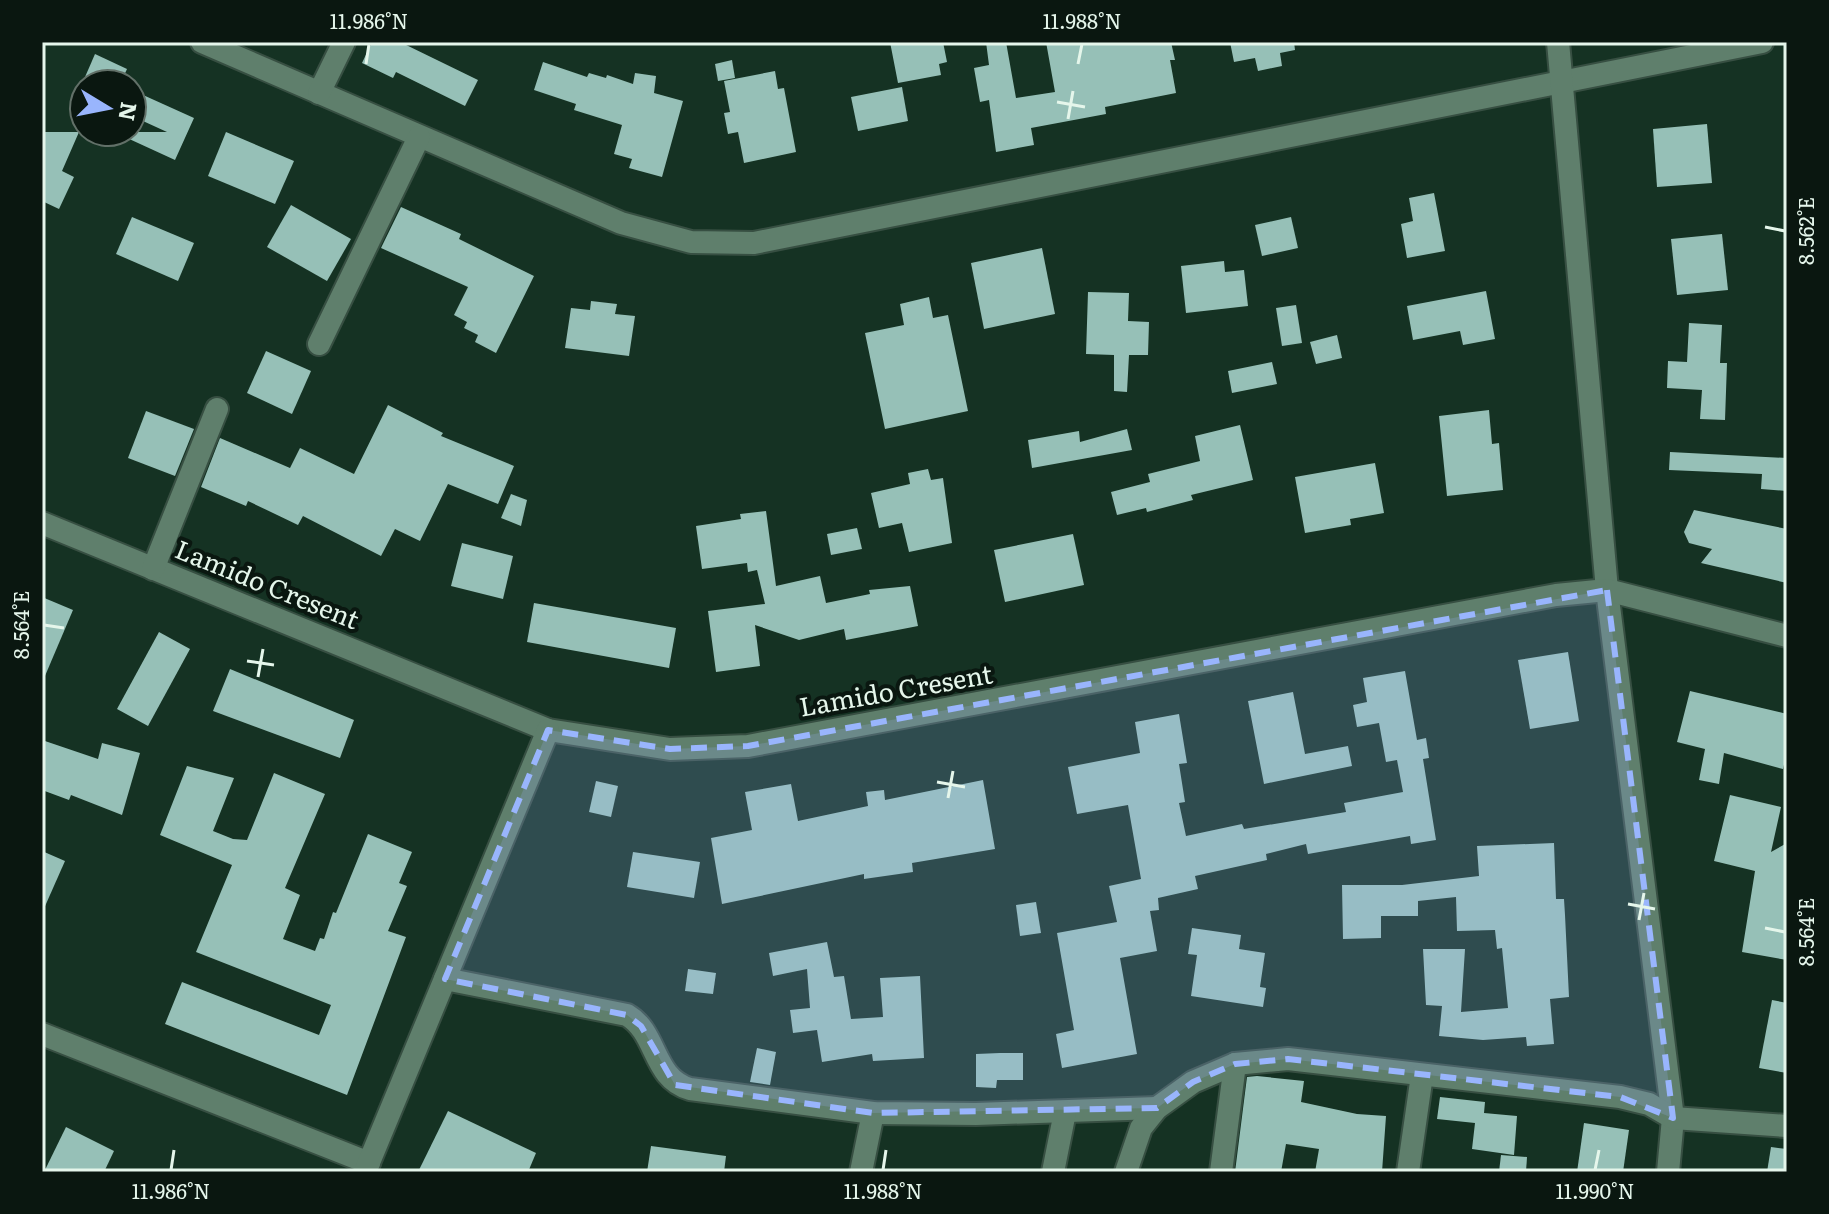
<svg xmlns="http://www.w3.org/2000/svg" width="1829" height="1214" viewBox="0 0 1829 1214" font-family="Literata,serif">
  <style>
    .building { fill: #96c0b7 }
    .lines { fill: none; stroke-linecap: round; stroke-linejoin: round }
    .minor-casing { stroke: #374f42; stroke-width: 26 }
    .minor { stroke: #5f7f6c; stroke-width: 22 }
    .marked { fill: #99b5fd; fill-opacity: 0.2; stroke: #99b5fd; stroke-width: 6; stroke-dasharray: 16 10; stroke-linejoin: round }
    .ticks { fill: none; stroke: #e5f6eb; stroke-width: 3 }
    .labels { text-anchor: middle; stroke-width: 8; stroke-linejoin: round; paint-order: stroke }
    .street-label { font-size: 26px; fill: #e5f6eb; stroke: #0a1710 }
    .neatline { fill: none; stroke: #e5f6eb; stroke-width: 3 }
    .ticks-label { font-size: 20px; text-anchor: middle; fill: #e5f6eb }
  </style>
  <rect width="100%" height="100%" fill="#153223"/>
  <!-- building -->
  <g class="building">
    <polygon points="372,42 400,42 478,80 465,106 396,72 393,78 362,63"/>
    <polygon points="890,42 943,42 947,62 939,64 941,75 898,83"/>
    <polygon points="986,42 1006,42 1016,98 1055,92 1046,42 1171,42 1175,60 1170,60 1176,93 1105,107 1106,114 1031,128 1034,145 996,152 989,100 980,102 974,68 989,65"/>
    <polygon points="1230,42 1294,42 1295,50 1280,53 1282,66 1258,71 1255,58 1234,62"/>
    <polygon points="95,54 127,69 120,84 82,84"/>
    <polygon points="732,60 735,78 718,81 715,64"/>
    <polygon points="543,62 587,77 589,73 606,78 607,75 633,84 635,73 656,76 654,93 683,101 662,177 629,168 632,159 614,154 622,125 574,110 576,104 534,90"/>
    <polygon points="775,71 778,89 784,88 796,152 744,163 738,132 728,134 724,113 730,112 724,81"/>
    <polygon points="902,87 908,121 858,131 851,97"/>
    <polygon points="132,90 194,118 175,160 114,132 167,132 132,116"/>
    <polygon points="1707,124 1712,183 1657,187 1653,129"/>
    <polygon points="42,132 79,132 62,171 74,177 59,209 42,201"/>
    <polygon points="226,132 294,161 275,204 208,176"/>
    <polygon points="1434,193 1445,251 1407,258 1401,224 1413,221 1409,198"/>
    <polygon points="291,205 351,239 327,281 267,247"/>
    <polygon points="401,207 461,234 459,239 534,276 496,353 475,342 478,335 464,328 467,322 454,315 468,287 381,248"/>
    <polygon points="132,217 194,243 178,281 116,254"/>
    <polygon points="1291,217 1298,248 1262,256 1255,225"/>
    <polygon points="1722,234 1728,290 1677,295 1671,239"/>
    <polygon points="1042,248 1055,314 984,329 971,263"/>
    <polygon points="1224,261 1225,272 1244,270 1248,306 1186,313 1181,266"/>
    <polygon points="1486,291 1495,339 1463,345 1460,331 1413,340 1407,306"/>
    <polygon points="1088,292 1129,293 1128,321 1149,322 1148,355 1129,355 1127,392 1114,391 1114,355 1086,354"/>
    <polygon points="929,297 933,318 948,315 968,411 885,429 865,333 904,325 900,304"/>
    <polygon points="591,301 617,304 615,314 635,316 629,356 565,348 571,308 590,310"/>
    <polygon points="1296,305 1302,343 1282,346 1276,308"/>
    <polygon points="1689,323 1722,325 1720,363 1727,363 1725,420 1700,419 1702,390 1667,388 1668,361 1687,362"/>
    <polygon points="1337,335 1342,358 1316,364 1310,342"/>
    <polygon points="266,351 311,371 292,414 247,393"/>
    <polygon points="1272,362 1277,384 1232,393 1228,371"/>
    <polygon points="388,405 443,433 441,436 514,466 498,504 448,484 420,541 395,529 381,556 303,516 298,525 248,501 246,506 201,487 220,438 290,468 300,448 354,474"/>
    <polygon points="1489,410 1492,444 1499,443 1503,490 1447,496 1439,416"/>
    <polygon points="146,411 194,429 175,476 128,458"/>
    <polygon points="1240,425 1253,480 1191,495 1193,500 1147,512 1146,508 1117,515 1111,492 1150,482 1148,474 1200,461 1195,436"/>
    <polygon points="1127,429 1132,450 1032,468 1028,440 1079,431 1080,442"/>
    <polygon points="1670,452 1787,458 1787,491 1761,489 1762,474 1669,470"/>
    <polygon points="1375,463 1384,513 1350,519 1351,525 1305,533 1295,477"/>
    <polygon points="928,469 931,480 943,478 952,543 909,552 902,523 879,528 871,493 910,484 908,473"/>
    <polygon points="511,494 527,500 521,526 501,518"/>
    <polygon points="1694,510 1787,529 1787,583 1701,563 1712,549 1689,543 1684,532"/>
    <polygon points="766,511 776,586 820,576 826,603 870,594 869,590 910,586 918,626 846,640 844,629 799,640 755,625 760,666 716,672 708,611 765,604 757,570 748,572 747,563 702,569 696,526 741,519 740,514"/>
    <polygon points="857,528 862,549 831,555 827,534"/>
    <polygon points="1073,534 1084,585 1005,602 994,550"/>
    <polygon points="462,543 513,556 503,599 451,586"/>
    <polygon points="42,597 73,610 42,683"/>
    <polygon points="534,603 676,628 669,668 527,642"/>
    <polygon points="159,632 190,649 148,726 117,709"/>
    <polygon points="1568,652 1579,721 1530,729 1518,660"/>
    <polygon points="230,669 354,720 340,758 213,711"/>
    <polygon points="1405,671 1417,740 1426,738 1429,758 1423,759 1436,840 1411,844 1410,836 1308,854 1306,844 1266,854 1267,860 1195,876 1198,889 1158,898 1159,910 1150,911 1157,951 1120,958 1137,1054 1062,1068 1056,1034 1074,1030 1057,933 1117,922 1109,886 1141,879 1128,805 1077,814 1068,767 1140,753 1135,722 1179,714 1187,763 1179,764 1185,802 1179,803 1186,836 1242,824 1244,829 1346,812 1344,803 1403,792 1397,760 1386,762 1379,723 1357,727 1353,705 1367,702 1363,678"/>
    <polygon points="1690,691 1787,714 1787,751 1783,769 1724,753 1719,784 1699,780 1705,749 1677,742"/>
    <polygon points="1293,692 1305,754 1348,746 1352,766 1264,784 1248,701"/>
    <polygon points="42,740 98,759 102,743 140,753 122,815 71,795 69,800 42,790"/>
    <polygon points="187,766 234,778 213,831 233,839 247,840 274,773 325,794 285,888 300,895 283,939 315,951 320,938 324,939 333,912 336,913 368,834 412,852 399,883 407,886 388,931 406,937 347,1095 165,1024 182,982 319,1035 331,1005 196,952 232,865 160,835"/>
    <polygon points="983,780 995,849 912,863 913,872 864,879 864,874 722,904 711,838 752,830 745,792 791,784 798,821 868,806 866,792 884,790 885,800"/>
    <polygon points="596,781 618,786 611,817 589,812"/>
    <polygon points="1730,795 1781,807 1771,852 1787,843 1787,960 1742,952 1755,871 1714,861"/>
    <polygon points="1554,843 1556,899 1564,899 1565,915 1569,997 1550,999 1554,1044 1527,1046 1526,1037 1483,1040 1439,1036 1442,1006 1426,1005 1423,949 1465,949 1461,1012 1508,1008 1502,948 1497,949 1495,930 1457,931 1456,897 1418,901 1418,916 1381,916 1381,938 1343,939 1342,885 1402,885 1479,876 1477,846"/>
    <polygon points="42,851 65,861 42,913"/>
    <polygon points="633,852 700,862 694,898 627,887"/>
    <polygon points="1036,902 1041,933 1020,936 1016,905"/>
    <polygon points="1192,928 1241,935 1239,949 1265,953 1260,987 1266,988 1263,1007 1191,996 1197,955 1188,954"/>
    <polygon points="827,942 834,977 844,976 851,1019 883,1017 880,978 920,976 924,1058 873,1061 872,1054 822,1062 817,1030 793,1033 790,1010 810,1008 807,969 773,976 769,953"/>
    <polygon points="688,969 716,973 713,994 685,991"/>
    <polygon points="1772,1000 1787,1003 1787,1073 1759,1068"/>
    <polygon points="757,1048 776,1052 770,1085 750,1082"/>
    <polygon points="1000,1053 1023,1053 1023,1080 997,1080 996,1088 976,1087 976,1054"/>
    <polygon points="1257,1076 1304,1081 1301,1102 1357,1114 1386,1116 1382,1172 1315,1172 1319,1149 1286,1144 1281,1172 1235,1172 1247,1077"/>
    <polygon points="1440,1097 1485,1102 1484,1113 1517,1116 1514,1155 1472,1149 1475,1123 1437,1119"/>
    <polygon points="448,1111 536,1153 528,1172 418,1172"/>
    <polygon points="1584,1123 1629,1130 1623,1172 1577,1172"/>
    <polygon points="66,1127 114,1151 104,1172 44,1172"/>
    <polygon points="651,1146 726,1156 724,1172 647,1172"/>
    <polygon points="1771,1147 1787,1149 1787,1172 1767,1172"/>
    <polygon points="1501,1155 1527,1157 1526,1172 1499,1172"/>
  </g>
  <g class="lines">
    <!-- minor casing -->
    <g class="minor-casing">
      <g id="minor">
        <polyline points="202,42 621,223 691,242 754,243 1762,42"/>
        <polyline points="1558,42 1607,590 1673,1118 1668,1172"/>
        <polyline points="319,93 344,42"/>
        <polyline points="319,344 419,137"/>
        <polyline points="42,523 548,730 670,749 748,746 1556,595 1607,590 1787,636"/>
        <polyline points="153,569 217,409"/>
        <path d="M445 979 627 1015C658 1033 652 1078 690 1089L873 1113 976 1114 1157 1108"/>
        <polyline points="42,1034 369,1163"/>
        <polyline points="365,1172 548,730"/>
        <polyline points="861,1172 873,1113"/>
        <polyline points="1053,1172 1065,1112"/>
        <polyline points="1126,1172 1141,1128 1157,1108 1193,1082 1235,1064 1288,1059 1620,1097 1649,1104 1673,1118 1787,1126"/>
        <polyline points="1221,1172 1235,1064"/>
        <polyline points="1408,1172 1422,1075"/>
      </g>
    </g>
    <!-- minor -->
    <use href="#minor" class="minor"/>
  </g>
  <!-- marked area -->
  <path class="marked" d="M1607 590 1673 1118 1620 1097 1288 1059 1235 1064 1193 1082 1157 1108 873 1113 675 1085 641 1026 627 1015 445 979 548 730 670 749 748 746Z"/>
  <!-- ticks -->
  <path class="ticks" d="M366 64 369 44M1078 64 1082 44M1057 102 1085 107M1068 119 1073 91M1765 227 1785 231M44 625 64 628M247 661 274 665M258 677 263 649M937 782 965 787M948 798 953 771M1628 904 1655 909M1639 920 1644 893M1765 928 1785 932M171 1170 174 1150M883 1170 886 1150M1595 1170 1599 1150"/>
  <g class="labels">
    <!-- street labels -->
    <g class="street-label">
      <text transform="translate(267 585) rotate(22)" y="9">Lamido Cresent</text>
      <text transform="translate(896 691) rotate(-10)" y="9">Lamido Cresent</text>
    </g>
  </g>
  <!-- border -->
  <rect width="1829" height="1214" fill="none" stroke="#0a1710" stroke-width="88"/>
  <!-- north arrow -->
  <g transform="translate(108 108) rotate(100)"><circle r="38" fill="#0a1710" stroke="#627068" stroke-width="2"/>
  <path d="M0-6L14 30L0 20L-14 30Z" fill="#99b5fd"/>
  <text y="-12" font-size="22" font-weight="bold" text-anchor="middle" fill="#e5f6eb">N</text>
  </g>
  <rect x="44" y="44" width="1741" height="1126" class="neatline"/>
  <g class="ticks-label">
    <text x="369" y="29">11.986°N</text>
    <text x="1082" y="29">11.988°N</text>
    <text transform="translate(1807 231) rotate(-90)" y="7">8.562°E</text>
    <text transform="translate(22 625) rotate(-90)" y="7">8.564°E</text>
    <text transform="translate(1807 932) rotate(-90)" y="7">8.564°E</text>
    <text x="171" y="1199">11.986°N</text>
    <text x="883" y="1199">11.988°N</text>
    <text x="1595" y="1199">11.990°N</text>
  </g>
</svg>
